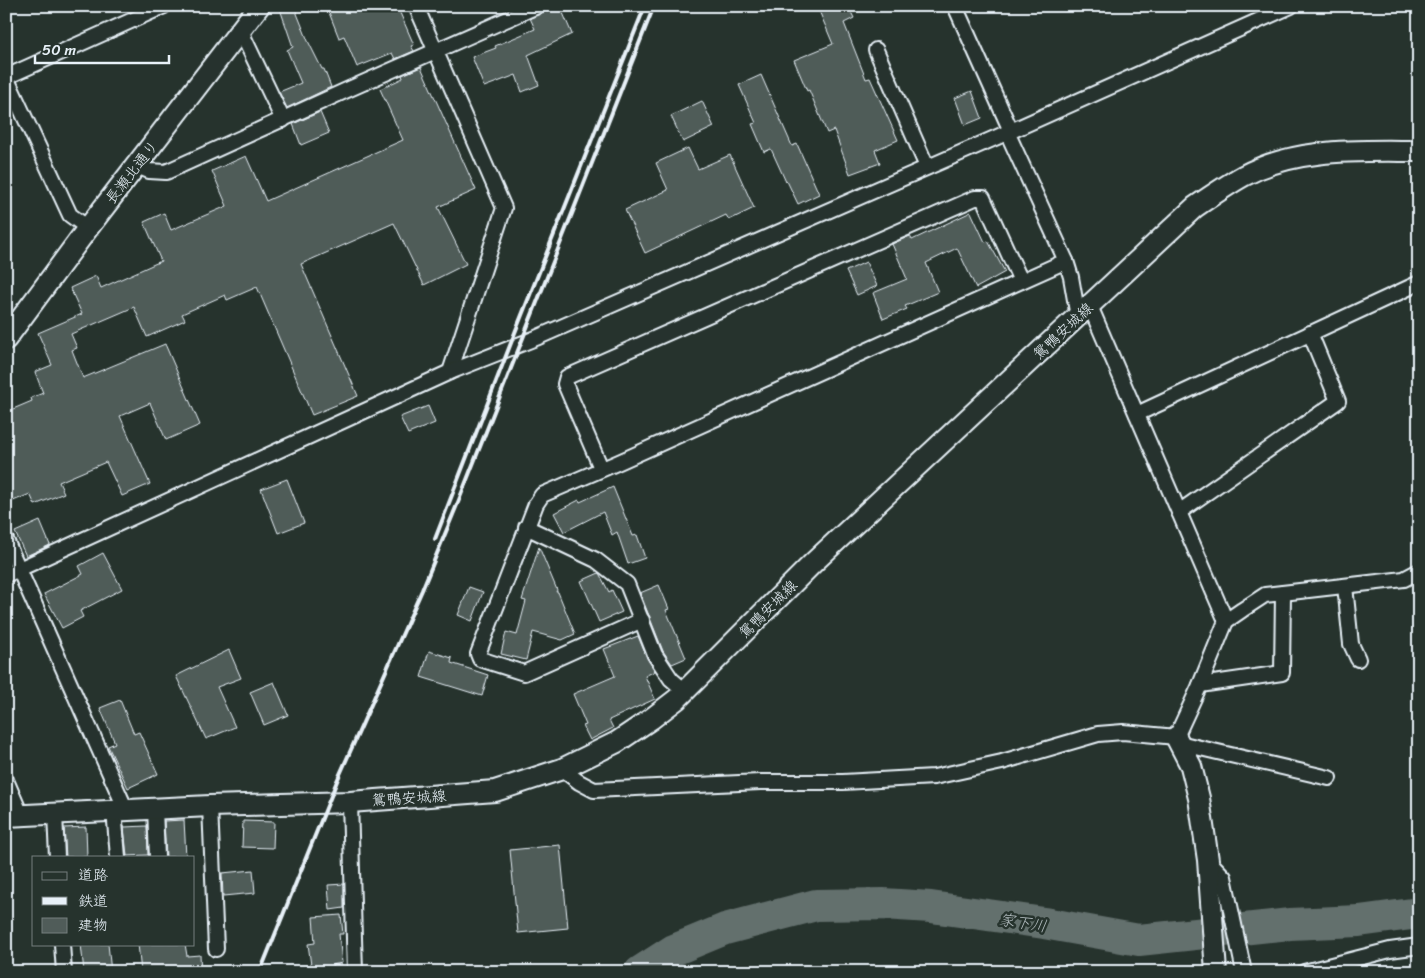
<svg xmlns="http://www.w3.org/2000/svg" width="1425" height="978" viewBox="0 0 1425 978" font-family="Sriracha,'Klee One',sans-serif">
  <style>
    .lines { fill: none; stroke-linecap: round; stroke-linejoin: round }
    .river { stroke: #636f6d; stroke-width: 32 }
    .building { fill: #505c59; stroke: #e8f1f8 }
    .street-casing { stroke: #e8f1f8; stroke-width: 18 }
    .secondary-casing { stroke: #e8f1f8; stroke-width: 24 }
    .street { stroke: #26332d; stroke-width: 14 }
    .secondary { stroke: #26332d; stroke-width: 20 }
    .rail { stroke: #e8f1f8; stroke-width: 4 }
    .labels { text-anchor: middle; stroke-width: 5; stroke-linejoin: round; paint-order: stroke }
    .street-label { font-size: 15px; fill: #e8f1f8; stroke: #26332d }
    .water-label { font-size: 16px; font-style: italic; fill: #b3bdc0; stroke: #26332d }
  </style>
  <rect width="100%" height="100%" fill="#26332d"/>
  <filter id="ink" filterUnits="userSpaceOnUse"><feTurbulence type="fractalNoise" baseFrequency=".02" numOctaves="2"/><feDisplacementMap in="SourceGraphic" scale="10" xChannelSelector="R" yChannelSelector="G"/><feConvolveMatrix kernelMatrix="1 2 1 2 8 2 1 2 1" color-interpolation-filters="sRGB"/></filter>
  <g filter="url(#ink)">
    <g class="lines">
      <!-- river -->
      <polyline class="river" points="640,972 674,950 725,929 816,905 883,904 931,907 1044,923 1139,940 1290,924 1359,921 1419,913"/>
    </g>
    <!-- building -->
    <g class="building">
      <polygon points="279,6 294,6 308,41 322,69 324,69 331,87 287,108 279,92 301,83 287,50 293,47"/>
      <polygon points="339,6 351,6 353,12 365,6 397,6 414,45 411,46 414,51 395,59 392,53 357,67 344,36 339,38 328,10"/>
      <polygon points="546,6 560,6 572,34 528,55 539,85 522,92 516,75 484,87 472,57 496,48 495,46 535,29 530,18 541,14"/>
      <polygon points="817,6 848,6 854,18 844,23 866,79 870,78 898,140 875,150 880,163 850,174 834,130 827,133 809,90 807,91 794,60 833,44"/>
      <polygon points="421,67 476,190 438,207 466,264 424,285 394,223 301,264 358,396 312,415 257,287 227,300 225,295 182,314 185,320 147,337 134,307 71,334 77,348 72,350 83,378 165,344 200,425 166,440 150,403 120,416 150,484 122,496 106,462 59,482 64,493 35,505 30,494 6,504 6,412 32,401 31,398 43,393 35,372 52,365 38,333 82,314 70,288 96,276 101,288 161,261 144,222 164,213 171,230 227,206 212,171 246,156 266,201 403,140 380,89 403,78 402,75"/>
      <polygon points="761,75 792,146 797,144 819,194 798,204 787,181 786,182 771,149 764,152 752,124 756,123 739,85"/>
      <polygon points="972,91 982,118 965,125 955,98"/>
      <polygon points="702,101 714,127 683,142 671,116"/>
      <polygon points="320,112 329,133 301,145 293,124"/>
      <polygon points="688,148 698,169 730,155 754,208 729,220 726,215 645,253 625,210 668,190 656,163"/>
      <polygon points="971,212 985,242 988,241 1005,272 976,288 957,248 926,263 938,292 905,306 907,309 883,319 873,293 907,279 892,244 910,236 912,240"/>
      <polygon points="866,262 877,286 857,295 846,271"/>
      <polygon points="428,406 435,423 408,434 400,417"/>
      <polygon points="287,479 304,523 278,533 261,489"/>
      <polygon points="613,487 633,536 637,535 645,558 628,564 617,532 612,535 603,512 564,532 554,513 579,500 580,502"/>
      <polygon points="40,521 50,545 26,556 15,532"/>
      <polygon points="539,547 557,590 556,592 558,592 575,634 562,640 533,632 526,660 501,654 506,632 517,635 526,601 522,600"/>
      <polygon points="103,553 122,589 80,611 83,617 62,628 44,594 83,574 79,566"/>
      <polygon points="599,573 609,592 612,590 622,612 599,622 581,581"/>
      <polygon points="659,585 669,609 666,610 686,658 672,664 663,651 640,593"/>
      <polygon points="469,587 483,592 472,621 458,615"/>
      <polygon points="638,636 647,658 655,671 645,676 655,699 609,720 613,728 590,740 583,726 586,725 573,694 615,676 604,649"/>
      <polygon points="229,650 241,678 217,687 235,727 206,739 176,676"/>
      <polygon points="429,651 452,658 451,663 488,675 482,696 421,677"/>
      <polygon points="274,682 288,715 264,725 250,692"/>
      <polygon points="120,700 134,734 139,732 158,774 128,788 108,746 115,743 100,708"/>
      <polygon points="184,820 186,857 166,857 164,821"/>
      <polygon points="243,821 274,822 273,848 242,847"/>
      <polygon points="147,826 148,855 127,856 124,827"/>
      <polygon points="86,827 87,857 66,857 64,828"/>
      <polygon points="560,845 568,928 518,933 510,850"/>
      <polygon points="253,870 255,893 223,896 222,873"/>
      <polygon points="344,884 344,908 330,910 328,885"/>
      <polygon points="341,915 343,934 339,934 342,963 332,965 333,972 312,972 308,944 315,943 313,917"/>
      <polygon points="81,944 108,944 111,972 84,972"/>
      <polygon points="138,944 185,944 187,956 200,955 201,972 141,972"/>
    </g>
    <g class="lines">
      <!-- street casing -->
      <g class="street-casing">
        <g id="street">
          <polyline points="416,6 504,208 450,372"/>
          <polyline points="955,6 1011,131"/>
          <polyline points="241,29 245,40 283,120"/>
          <polyline points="876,50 927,167"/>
          <polyline points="6,77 70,215 88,228"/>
          <polyline points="6,77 164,6"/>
          <polyline points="1007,132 1066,261 1071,277 1078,317"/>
          <polyline points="137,166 149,171 166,172 347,90 537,6"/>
          <polyline points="1090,306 1226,621"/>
          <polyline points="1137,414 1419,283"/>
          <polyline points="601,468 565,384 567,377 975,198 983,198 1021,281"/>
          <polyline points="1179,512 1338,401 1310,333"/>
          <polyline points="526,527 596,560 627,584 655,655 671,679 685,691"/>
          <polyline points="6,540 126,810"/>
          <polyline points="6,575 450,372 536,338 1011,131 1291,6"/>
          <polyline points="1345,586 1351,644 1358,659"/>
          <polyline points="642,620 524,673 480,659 478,654 536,504 542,495 619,462 1066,261"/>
          <polyline points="1200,685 1282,673 1283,593"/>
          <polyline points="1179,743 1329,778"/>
          <polyline points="562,769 579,782 594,790 760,782 843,782 934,777 1002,762 1098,734 1123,732 1176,737 1200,685 1226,621 1242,610 1265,595 1404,579 1419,571"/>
          <polyline points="6,780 21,815"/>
          <polyline points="350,802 355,972"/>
          <polyline points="210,806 216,949"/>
          <polyline points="155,809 157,857"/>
          <polyline points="114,810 118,857"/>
          <polyline points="55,814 57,857"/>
          <polyline points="1208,860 1224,877 1244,972"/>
          <polyline points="62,944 64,972"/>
          <polyline points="1304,972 1390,950 1419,946"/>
        </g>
      </g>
      <!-- secondary casing -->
      <g class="secondary-casing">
        <g id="secondary">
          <polyline points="6,339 88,228 259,6"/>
          <polyline points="1176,737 1191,766 1199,798 1208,860 1216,972"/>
          <path d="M6 816 210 806 350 802 495 791 562 769 617 742 651 719 677 699 814 562 1195 207C1211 196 1227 185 1243 176 1297 147 1360 151 1419 151"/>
        </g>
      </g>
      <!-- street -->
      <use href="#street" class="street"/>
      <!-- secondary -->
      <use href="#secondary" class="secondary"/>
      <!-- rail -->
      <g class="rail">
        <polyline points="435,539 516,330 645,6"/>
        <polyline points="260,972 337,781 422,590 459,500 654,6"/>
      </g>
    </g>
  </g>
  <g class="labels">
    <!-- street labels -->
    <g class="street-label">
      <text transform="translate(132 172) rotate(-52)" y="5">長瀬北通り</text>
      <text transform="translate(1063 331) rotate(-43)" y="5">鴛鴨安城線</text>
      <text transform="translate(768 609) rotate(-45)" y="5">鴛鴨安城線</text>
      <text transform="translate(409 798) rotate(-4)" y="5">鴛鴨安城線</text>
    </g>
    <!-- water labels -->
    <g class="water-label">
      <text transform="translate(1023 922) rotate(9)" y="6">家下川</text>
    </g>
  </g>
  <!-- margin -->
  <rect width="1425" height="978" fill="none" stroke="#26332d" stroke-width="25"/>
  <rect x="12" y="12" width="1400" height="953" fill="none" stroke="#e8f1f8" stroke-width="2" filter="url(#ink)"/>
  <!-- legend -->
  <rect x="32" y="856" width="162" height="90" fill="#26332d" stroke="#747f7e"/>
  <rect x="42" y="872" width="25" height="8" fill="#26332d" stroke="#747f7e"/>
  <text x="78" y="880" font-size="15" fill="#e8f1f8">道路</text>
  <rect x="42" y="897" width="25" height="8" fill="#e8f1f8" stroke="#747f7e"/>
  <text x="78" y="906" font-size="15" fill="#e8f1f8">鉄道</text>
  <rect x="42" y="918" width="25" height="15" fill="#505c59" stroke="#747f7e"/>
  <text x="78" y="930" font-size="15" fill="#e8f1f8">建物</text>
  <!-- scale -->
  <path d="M35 55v8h134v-8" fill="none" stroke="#e8f1f8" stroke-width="2.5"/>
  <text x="42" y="55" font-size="15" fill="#e8f1f8" stroke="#26332d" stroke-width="4" paint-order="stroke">50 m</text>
</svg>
